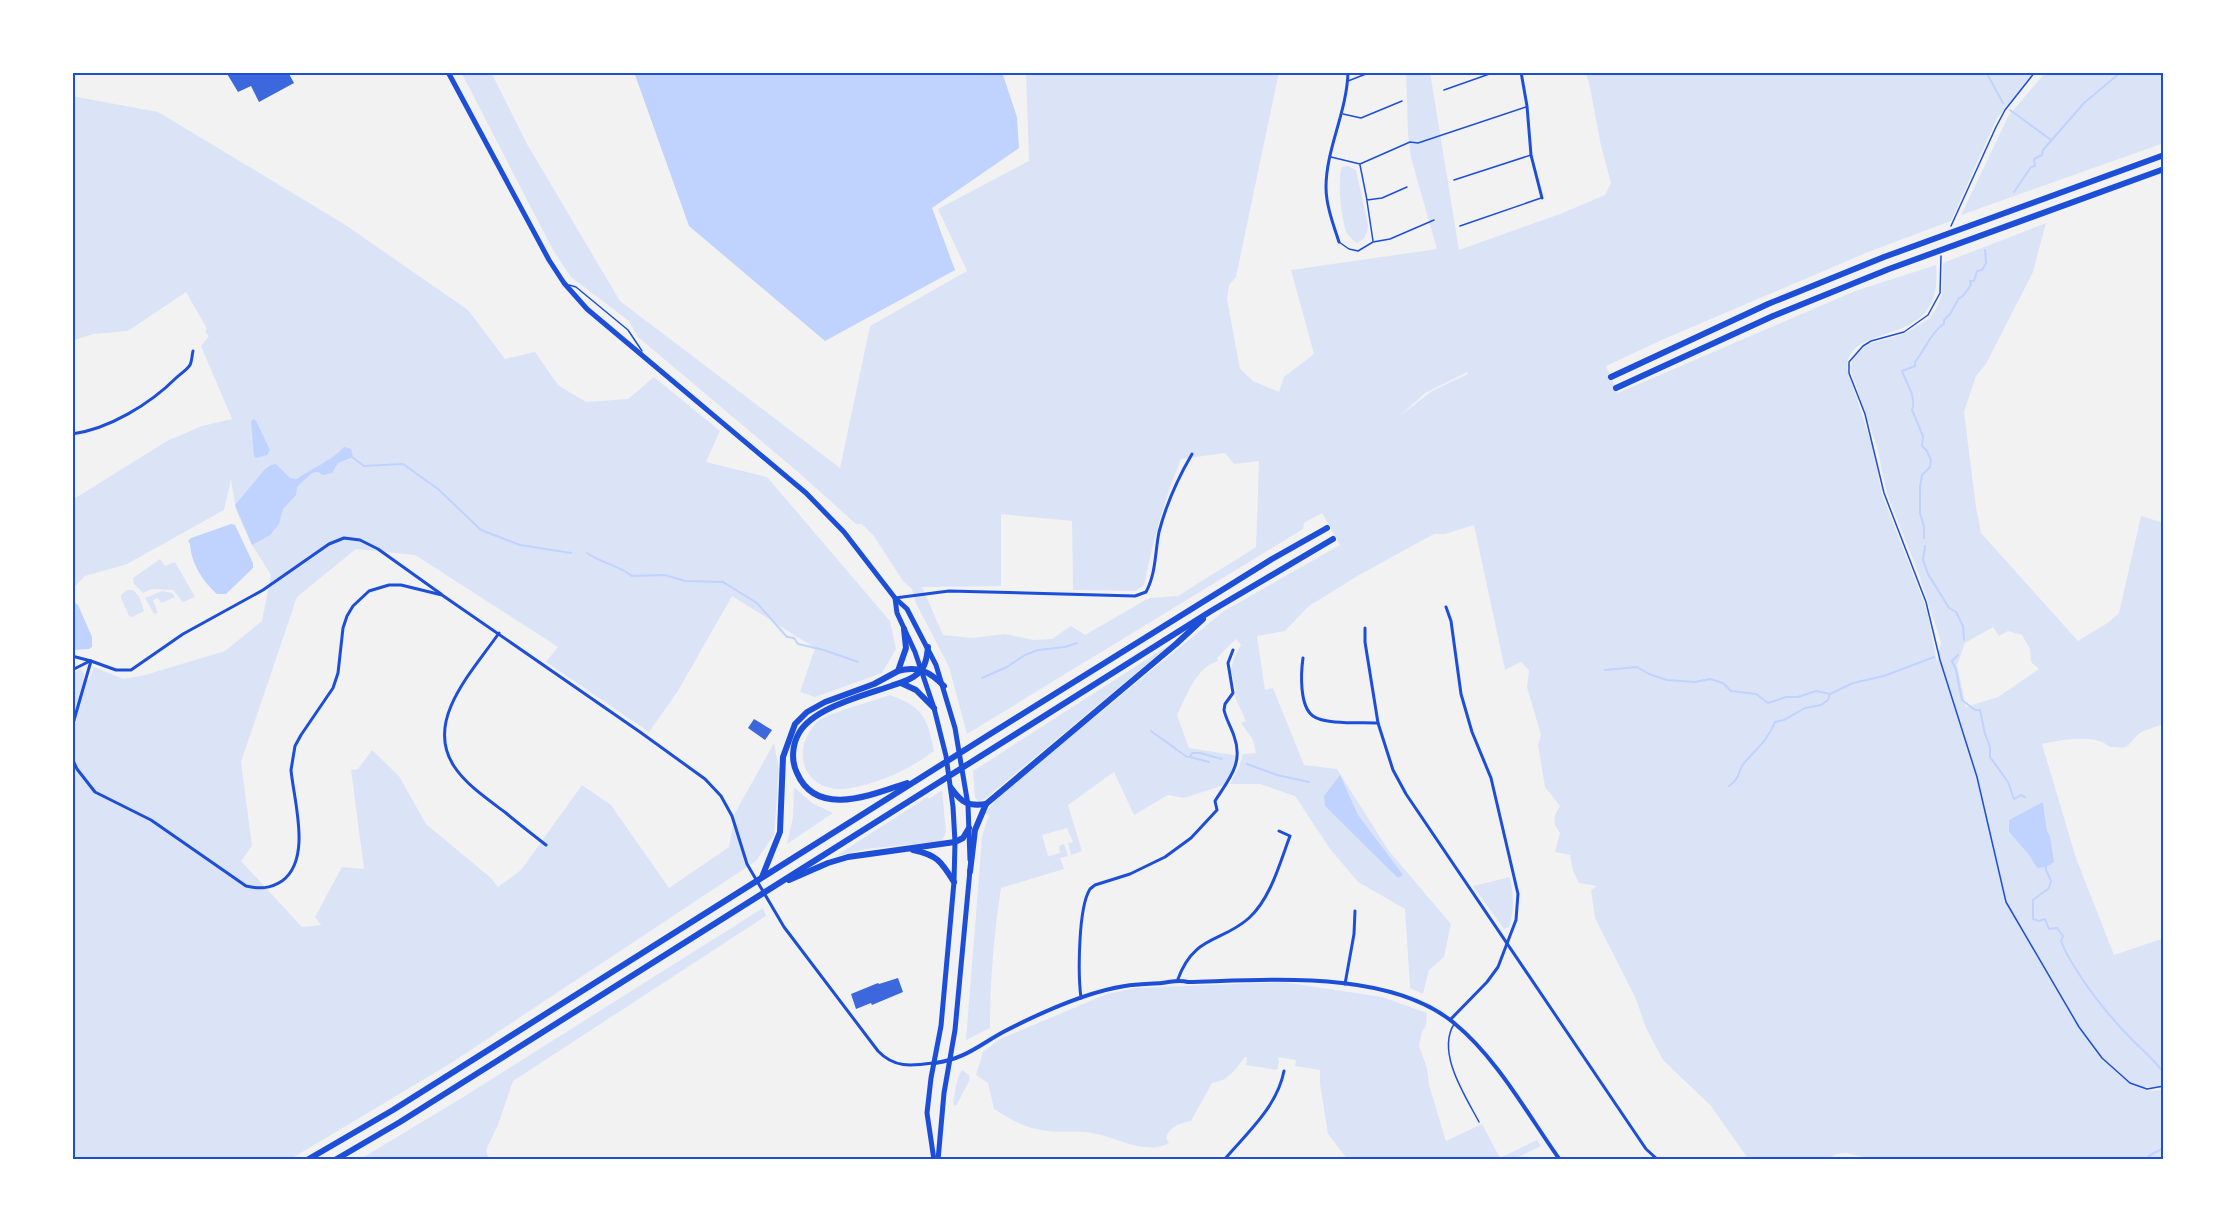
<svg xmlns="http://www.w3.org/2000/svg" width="2236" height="1232" viewBox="0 0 2236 1232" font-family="Karla,sans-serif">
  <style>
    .green { fill: #dbe4f7; fill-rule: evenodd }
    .water { fill: #bfd3fe }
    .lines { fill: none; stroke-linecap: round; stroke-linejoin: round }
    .stream { stroke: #bfd3fe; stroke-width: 2 }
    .building { fill: #3d67dc }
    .path { stroke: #1d4ed8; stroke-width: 1.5 }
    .service { stroke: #1d4ed8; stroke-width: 1.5 }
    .minor { stroke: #1d4ed8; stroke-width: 3 }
    .tertiary { stroke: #1d4ed8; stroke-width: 4 }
    .primary { stroke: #1d4ed8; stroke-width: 5 }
    .motorway { stroke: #1d4ed8; stroke-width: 6 }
    .neatline { fill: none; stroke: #1d4ed8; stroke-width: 2 }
  </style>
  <rect width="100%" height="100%" fill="#f2f2f2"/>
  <!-- green -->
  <g class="green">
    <path d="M461 72H491L527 144 620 301 840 468 870 326 967 271 938 209 1029 161 1026 72H1279L1236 277 1229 285 1227 299 1240 369 1253 381 1279 392 1284 377 1314 354 1291 270 1437 249 1411 158 1408 134 1406 72H1430L1459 250 1560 214 1605 195 1611 183 1601 146 1589 83 1585 72H2036L1997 118 1951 221 1868 252 1664 339 1606 366 1618 393 1855 291 1936 265C1945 353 1849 318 1847 368L1872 446 1882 494 1927 610 1937 662 1941 642 1918 572 1887 494 1877 447 1850 368 1853 358 1868 344 1904 334 1930 318 1938 305 1942 294 1943 263 2046 223 2033 272 1986 364 1976 376 1964 412 1976 507 1981 533 2078 641 2109 622 2119 613 2141 516 2164 523V724C2157 727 2146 729 2140 733 2125 745 2134 749 2110 747 2096 733 2060 740 2042 744L2076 858 2114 955 2164 938V1085L2159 1087H2144L2145 1090C2151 1091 2160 1092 2164 1086V1160H2001L1999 1158 1996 1160H1875L1846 1153 1836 1154 1827 1160H1749L1711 1106 1663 1060 1646 1028 1636 999 1595 918 1591 890 1597 886 1579 883 1573 871 1570 855 1555 852 1560 833C1552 822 1553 817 1560 806L1545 787 1538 745 1541 735 1527 687 1529 670 1521 662 1505 670 1474 525 1445 534H1434L1359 575 1309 606 1285 631 1257 636 1265 690 1273 688 1304 765 1337 769 1389 851 1451 924 1444 957 1429 970 1423 994 1410 988 1405 909 1358 882 1330 849 1295 796 1260 784H1230L1239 767 1243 754 1256 753 1253 740 1241 723 1246 721 1235 697 1236 691 1231 670 1234 658 1241 645 1236 639 1217 658 1218 661C1196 667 1187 696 1177 715L1189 748 1234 755 1236 758 1232 773 1224 785 1184 798 1168 795 1134 815 1114 772 1068 805 1082 851 1071 855 1068 843 1073 842 1067 828 1042 835 1048 856 1060 853 1059 846 1064 844 1068 856 1060 858 1064 869 1001 888C994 935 990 981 990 1028L966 1040 981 851 982 836 989 815 985 813 1001 794 1224 611 1340 545 1322 513 1304 523 1303 529 967 734 949 667 916 603 912 589 903 581 873 535 862 524H856L798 472 638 337 629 321 571 277 553 250ZM1467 372 1468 374 1432 391 1400 416 1425 393ZM1225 453 1234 464 1259 461 1256 547 1178 596 1149 598 1085 635 1071 626 1052 639 1033 640 1005 634 972 638 943 635 922 587 1001 586V514L1072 521 1073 590 1136 591 1144 585C1153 541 1164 500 1181 459ZM1993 627 1999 636 2008 631 2022 635 2030 649 2031 662 2039 669 1998 697 1966 707 1957 665 1965 643ZM2043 802 2047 831 2037 868 2029 855 2009 832Z"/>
    <polygon points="2046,72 2164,72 2164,143 1961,215 2009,115"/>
    <polygon points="72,96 158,112 344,224 468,310 505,359 535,352 558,385 586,402 628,399 654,377 720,431 706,462 767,477 890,621 896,649 882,673 815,697 800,692 815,648 732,596 678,691 649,732 546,662 558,647 415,555 356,549 297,597 241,762 252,846 241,861 302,927 321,925 315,917 342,867 364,869 351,770 358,769 372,750 399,776 426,824 491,878 498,887 521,870 582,785 611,805 669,888 729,847 735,813 774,743 779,770 774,835 756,861 451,1063 289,1160 72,1160 72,673 81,669 84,674 84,679 89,680 94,667 123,679 145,675 225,651 262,621 271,575 252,545 236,510 231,480 224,510 127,564 85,576 74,587 72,592 72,500 167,441 202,426 232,419 201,346 209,336 205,332 207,329 186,292 128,331 93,334 72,341"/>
    <path d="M1348 166 1356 170 1368 225C1367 235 1365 239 1357 243 1353 240 1349 237 1347 233 1341 221 1337 179 1342 167Z"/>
    <polygon points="160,559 165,566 175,562 195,597 183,602 173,590 152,589 143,593 134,584 133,578"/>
    <polygon points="127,590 133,590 139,596 144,611 132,617 129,616 121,598 121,595"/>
    <polygon points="162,591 172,593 175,597 161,603 158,598 153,600 158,613 154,614 145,598"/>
    <polygon points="1172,643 986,798 978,802 975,797 973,771"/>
    <path d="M890 695C923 707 927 717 934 751 910 769 880 783 851 788 807 796 787 754 817 722 824 714 877 700 890 695Z"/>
    <polygon points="794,787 812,803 833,813 787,844 793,817"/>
    <polygon points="942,790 946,832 942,841 866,849 836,856 927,797 929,799"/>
    <path d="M1510 877C1513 894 1515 910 1509 927L1504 929 1473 886Z"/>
    <polygon points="763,908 766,916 513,1081 498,1125 486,1150 489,1160 359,1160 460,1099"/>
    <path d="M1283 982 1382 997 1427 1013 1426 1026 1422 1032 1419 1046 1427 1068 1429 1085 1446 1141 1482 1124 1500 1158 1537 1140 1541 1146 1512 1160H1348L1328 1134 1320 1084V1070L1295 1066 1296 1060 1278 1057 1279 1062 1277 1070 1246 1065 1247 1057H1245C1235 1070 1228 1081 1212 1083L1191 1121C1180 1123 1169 1127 1166 1138L1169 1143C1146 1156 1116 1137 1092 1133 1074 1130 1055 1134 1036 1129 1021 1126 1007 1117 994 1109L988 1083 976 1075 983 1052 1000 1039 1107 994 1135 988Z"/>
    <path d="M962 1070 969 1075 970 1079 956 1106 953 1104C955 1094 956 1078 962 1070Z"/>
  </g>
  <!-- water -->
  <g class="water">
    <polygon points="634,72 1002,72 1017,117 1019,148 932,208 955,270 825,341 689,226"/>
    <polygon points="254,419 256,421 270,450 267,455 256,458 254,456 251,421"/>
    <path d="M344 447 351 449 353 457 338 463 332 473 323 475 318 472 312 473 301 483 297 487 296 495 283 509 279 524 270 535 252 545 235 505 265 469 271 465 276 464 290 478 297 479C313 467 330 462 344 447Z"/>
    <path d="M231 524 235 525 253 563V568L226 594H217C202 581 191 562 190 544L188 541 191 538Z"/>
    <polygon points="75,603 78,605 92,637 92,647 89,649 72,650 72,604"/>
    <polygon points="1340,775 1358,815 1403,875 1398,878 1325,806 1324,796"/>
    <polygon points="2043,802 2047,831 2050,836 2054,862 2046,867 2037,868 2029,855 2009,832 2009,820"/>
  </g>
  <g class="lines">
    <!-- stream -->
    <g class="stream">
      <polyline points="1986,72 2003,103"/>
      <polyline points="2010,110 2051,140"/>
      <polyline points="2014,192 2031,167 2035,166 2034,159 2042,155 2043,150 2084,103 2121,72"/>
      <polyline points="352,457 364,466 403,464 438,489 481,530 520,545 571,553"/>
      <path d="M1924 538V527L1920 513V487L1922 475 1930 467 1931 460 1927 451 1922 446 1923 436 1912 410C1917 398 1906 382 1902 371L1915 366V362C1924 351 1932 331 1944 324V320L1950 314 1959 298 1962 297 1971 285 1970 281H1974L1977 271 1982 270 1986 263 1985 250"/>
      <polyline points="1925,546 1923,560 1928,574 1949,608 1956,612 1963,626 1964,640"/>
      <path d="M587 553C601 563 618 565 632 576L665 575 685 581 723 582 757 603 787 637 794 638 798 644 824 650 858 662"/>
      <polyline points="1958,655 1952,661 1956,670 1962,700 1975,710 1980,710 1985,734 1990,747 1990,757 2008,782 2014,799 2021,795 2025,797"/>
      <polyline points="1605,670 1637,667 1649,674 1667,680 1695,682 1710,679 1723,683 1731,691 1756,694 1768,703 1786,697 1798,697 1816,691 1830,694 1853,683 1884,676 1934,657"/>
      <polyline points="982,678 1007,667 1025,655 1038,650 1065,647 1077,643"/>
      <polyline points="1151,731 1187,757 1190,757 1192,753 1200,753 1222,759"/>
      <polyline points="1190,757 1209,762"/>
      <polyline points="1247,764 1277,775 1309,782"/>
      <path d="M1729 786C1742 777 1737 770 1745 762 1757 749 1769 738 1775 722L1784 720 1805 708 1821 705 1828 700 1830 694"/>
      <path d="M2046 865V870L2051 881 2049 888 2033 900V919L2039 921 2045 919 2049 929 2057 928 2063 936 2061 941C2071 967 2102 1008 2122 1029 2135 1044 2152 1057 2164 1073"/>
      <path d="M2150 1160 2148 1157C2153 1152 2159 1152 2164 1147"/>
    </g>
  </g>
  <!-- building -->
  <g class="building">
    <polygon points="226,72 288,72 294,83 259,102 251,86 238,92"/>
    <polygon points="754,719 772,730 765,740 748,728"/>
    <polygon points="898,978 903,992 872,1005 871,1003 856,1009 851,994 878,983 879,984"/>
  </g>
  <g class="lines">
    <!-- path -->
    <g class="path">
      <polyline points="1951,226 1996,127 2005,110 2035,72"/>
      <polyline points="1941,256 1940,293 1928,315 1904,332 1871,341 1863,346 1849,362 1849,373 1865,414 1884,493 1926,602 1940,660 1977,777 2006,902 2079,1027 2102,1058 2130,1083 2147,1089 2164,1086"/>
    </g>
    <!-- service -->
    <g class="service">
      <polyline points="1348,81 1371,72"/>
      <polyline points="1444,90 1495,72"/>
      <polyline points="1343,114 1361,118 1402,101"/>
      <polyline points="1331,157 1360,164 1410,142 1418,143 1526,107"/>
      <polyline points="1360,165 1367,200 1382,198 1407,187"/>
      <polyline points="1454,180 1531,155"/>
      <polyline points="1367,201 1373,241"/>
      <polyline points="1460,226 1541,198"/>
      <polyline points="1339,242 1349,249 1358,251 1373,242 1390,239 1434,220"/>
      <polyline points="569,285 576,287 628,330 642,351"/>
      <path d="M1454 1024C1436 1053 1466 1097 1479 1122"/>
    </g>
    <!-- minor -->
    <g class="minor">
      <polyline points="1521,72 1527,106 1531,155 1542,198"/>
      <path d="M1339 242C1333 224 1326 205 1326 187 1326 149 1347 112 1348 72"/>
      <path d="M72 434C109 429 150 404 176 378 180 374 187 370 190 365 192 361 192 355 193 351"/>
      <path d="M895 598 949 591 1135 596 1146 592C1156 574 1155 552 1159 532 1166 505 1178 478 1192 454"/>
      <polyline points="1446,607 1451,621 1461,694 1472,732 1491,778 1518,894 1516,920 1498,967 1487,982 1450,1020"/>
      <polyline points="1365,628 1365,642 1378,723 1393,770 1406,794 1646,1149 1658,1160"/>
      <path d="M499 633C483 656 462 680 451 706 428 760 470 786 506 813 519 824 532 834 546 845"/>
      <polyline points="72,656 91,661 116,670 131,670 183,634 263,590 329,544 344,538 360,540 378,549 441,594"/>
      <path d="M1303 658C1301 672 1299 706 1313 716 1325 725 1363 722 1378 723"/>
      <polyline points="72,670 90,661"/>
      <polyline points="72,727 91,661"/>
      <path d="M72 758 77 769 95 792 151 820 246 886C259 889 270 889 282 881 312 859 294 802 291 770L295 746 301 735 333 688 338 673 343 628 347 616 353 606 369 591 389 585H401L442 595 640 732 705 779 721 796 732 816 747 864 784 927 878 1051C894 1068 911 1066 933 1063"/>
      <path d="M1178 979C1194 935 1221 943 1249 918 1271 898 1280 862 1290 836L1279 831"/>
      <polyline points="1345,984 1354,934 1355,911"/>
      <path d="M1081 998C1078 975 1078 908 1090 889L1095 885 1130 874 1165 857 1191 838 1217 810 1215 801C1229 779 1244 763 1234 736 1231 727 1226 719 1224 710L1225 704 1233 693 1228 663 1233 650"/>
      <path d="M1224 1160C1247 1133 1277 1107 1284 1071"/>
    </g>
    <!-- tertiary -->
    <path class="tertiary" d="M935 1063C965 1059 979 1045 1005 1031 1040 1013 1086 992 1125 986 1137 984 1150 984 1162 983 1172 982 1178 979 1188 982 1268 980 1389 969 1454 1023 1497 1058 1528 1115 1560 1160"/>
    <!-- primary -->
    <g class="primary">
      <polyline points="448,72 549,260 564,283 587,309 806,493 844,532 895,598 907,609 936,665 955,728 968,805 970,860"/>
      <polyline points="895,598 897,613 915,652 934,708 946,756 953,807 955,842 954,882 941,1026 931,1078 927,1113 934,1160"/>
      <polyline points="938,1160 944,1093 955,1030 970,870"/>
    </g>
    <!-- motorway -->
    <g class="motorway">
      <polyline points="1611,377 1768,304 1884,257 2164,155"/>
      <polyline points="1616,388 1773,316 1889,269 2164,169"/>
      <path d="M898 671C918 665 930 672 944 686"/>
      <polyline points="901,683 916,690 934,708"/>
      <path d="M907 783C873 794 817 819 797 773 791 761 792 745 799 733 813 708 865 695 891 686 902 682 915 679 922 669 927 662 927 655 928 647"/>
      <path d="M951 788C961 802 968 807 986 804"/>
      <path d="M913 850C937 855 941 861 954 882"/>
      <polyline points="970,872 975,830 986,804 1176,644 1203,619"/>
      <polyline points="762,877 780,832 783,757 795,724 807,712 825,702 874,684 898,671 906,648 904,629"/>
      <polyline points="789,880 828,863 848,857 955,842 963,838 969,828"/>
      <polyline points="307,1160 393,1110 987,736 1272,559 1327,528"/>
      <polyline points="335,1160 400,1122 1211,611 1333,539"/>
    </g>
  </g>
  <!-- border -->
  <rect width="2236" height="1232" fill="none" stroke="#ffffff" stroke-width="147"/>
  <rect x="74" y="74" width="2088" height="1084" class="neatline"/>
</svg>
